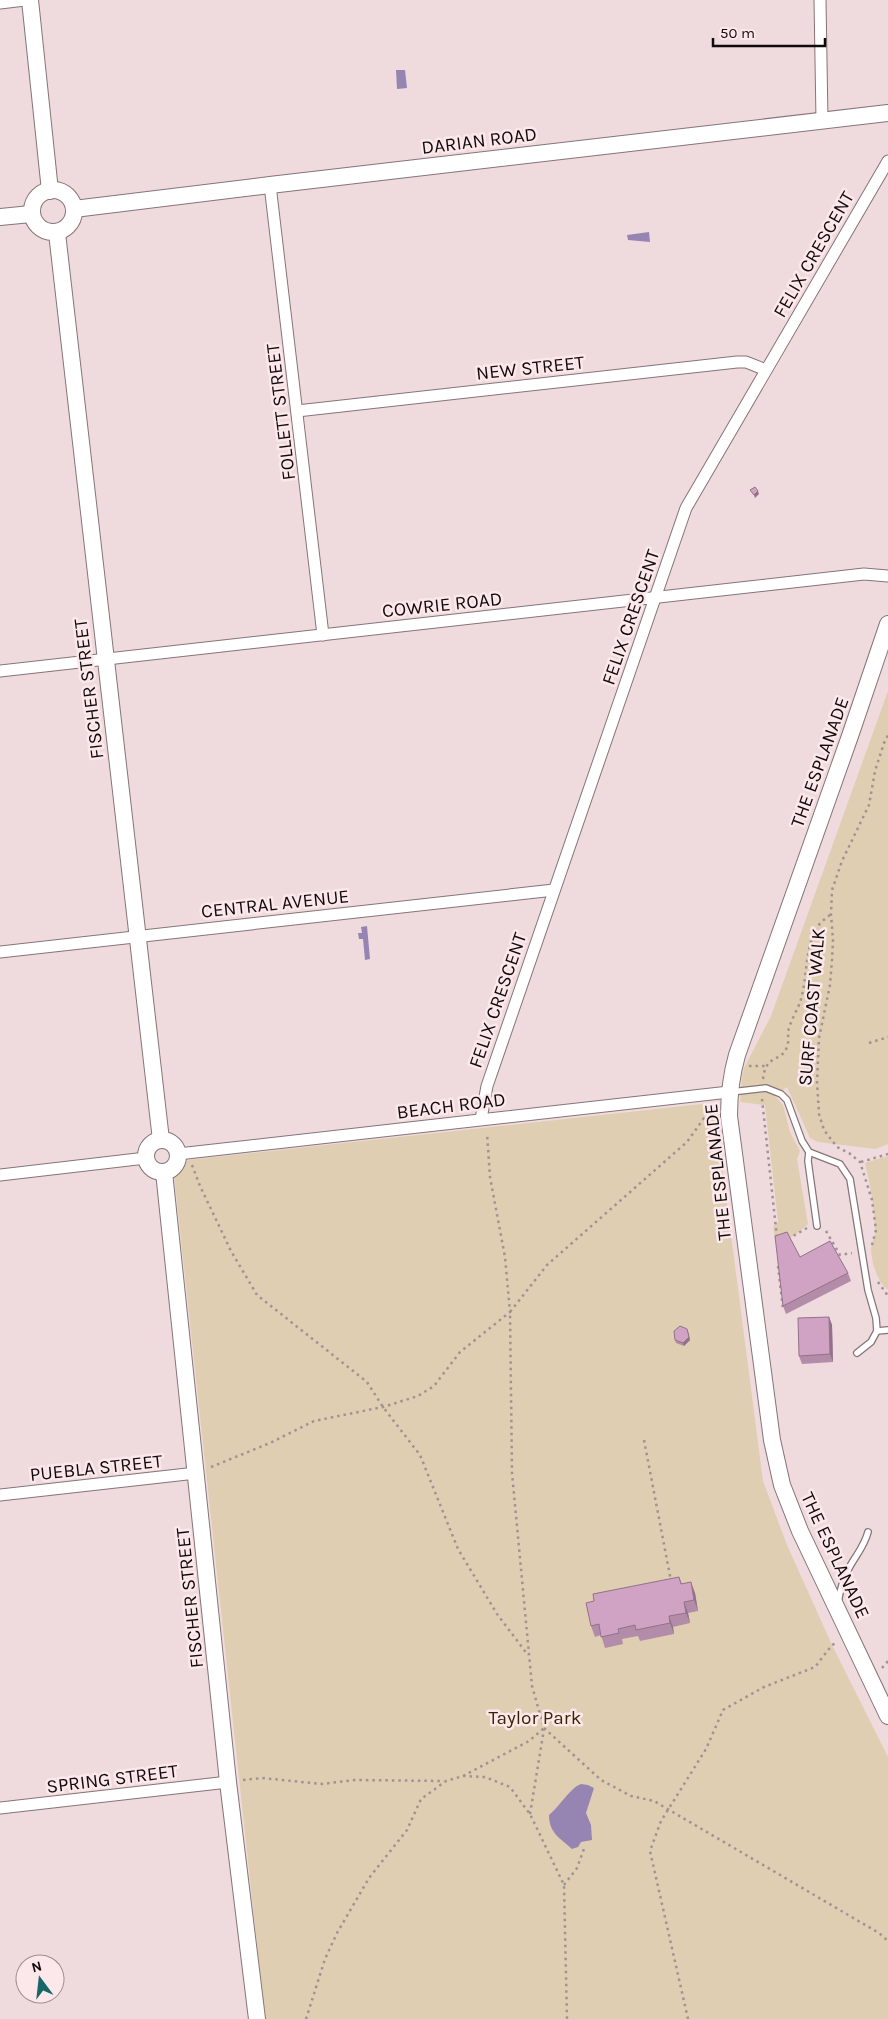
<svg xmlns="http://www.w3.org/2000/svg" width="888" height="2019" viewBox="0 0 888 2019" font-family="Karla,sans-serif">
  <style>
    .green { fill: #dfceb2 }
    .water { fill: #9685b3 }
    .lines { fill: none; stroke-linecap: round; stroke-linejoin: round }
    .lane-casing { stroke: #867476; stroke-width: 8 }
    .street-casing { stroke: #867476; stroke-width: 13 }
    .secondary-casing { stroke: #867476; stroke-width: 18 }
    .path { stroke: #a19293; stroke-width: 2.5; stroke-dasharray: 2.5 4; stroke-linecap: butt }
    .lane { stroke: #fff; stroke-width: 5.5 }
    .street { stroke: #fff; stroke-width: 11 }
    .secondary { stroke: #fff; stroke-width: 16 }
    .wall { fill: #b38ca9 }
    .shaded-wall { fill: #927289 }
    .building { fill: #d0a3c4; stroke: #927289 }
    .labels { text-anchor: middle; stroke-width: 5; stroke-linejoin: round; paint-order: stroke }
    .street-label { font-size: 19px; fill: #100a0b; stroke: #fce8ea }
    .park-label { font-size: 19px; fill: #382500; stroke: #fce8ea }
  </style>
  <rect width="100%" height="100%" fill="#efdbdd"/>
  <!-- green -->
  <g class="green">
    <path d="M888 691V1144L875 1149 818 1142 810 1138 787 1087 775 1096 783 1105 790 1132 800 1151 797 1159 808 1224C799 1232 788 1243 775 1239L773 1227 778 1222 765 1105 740 1102 742 1076 744 1068 771 1016Z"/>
    <polygon points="702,1104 716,1119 763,1481 787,1545 832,1645 888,1757 888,2019 265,2019 174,1175 188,1160"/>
    <path d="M888 1156V1290C877 1282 871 1261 871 1248 872 1241 876 1236 875 1229 874 1206 870 1184 865 1163Z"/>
  </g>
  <!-- water -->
  <g class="water">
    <polygon points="396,70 405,70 407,88 397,89"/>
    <polygon points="649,232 650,242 628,240 627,235"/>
    <polygon points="367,926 370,959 365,960 363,939 359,939 358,933 362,933 361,927"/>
    <path d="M581 1784 588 1785 594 1788 586 1813 591 1825 592 1840 581 1842 578 1847 572 1849C560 1838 549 1833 549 1815 560 1806 570 1788 581 1784Z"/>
  </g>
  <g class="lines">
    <!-- lane casing -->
    <g class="lane-casing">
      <g id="lane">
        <polyline points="731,1092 766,1088 781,1094 787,1100 802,1141 809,1152 840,1164 850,1179 868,1290 876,1318 877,1331 871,1342 857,1353"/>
        <polyline points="809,1152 808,1161 817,1226"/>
        <polyline points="877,1331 888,1330"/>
        <path d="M838 1603C840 1590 843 1579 849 1568 856 1555 864 1547 868 1532"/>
      </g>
    </g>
    <!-- street casing -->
    <g class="street-casing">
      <g id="street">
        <polyline points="820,0 822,120"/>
        <polyline points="0,3 25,0"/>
        <polyline points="270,185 323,635"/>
        <polyline points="297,411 737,362 746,362 766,370"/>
        <polyline points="0,671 864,574 888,576"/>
        <polyline points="0,952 554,890"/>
        <polyline points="481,1119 487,1086 686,508 888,161"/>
        <polyline points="178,1154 729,1092"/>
        <polyline points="0,1175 146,1158"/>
        <polyline points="0,1495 196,1473"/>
        <polyline points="0,1808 228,1782"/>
      </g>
    </g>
    <!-- secondary casing -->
    <g class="secondary-casing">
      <g id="secondary">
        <polyline points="30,0 50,191"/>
        <circle cx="53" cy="211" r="21"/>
        <polyline points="74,209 270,185 888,113"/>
        <polyline points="0,217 31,214"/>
        <polyline points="57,233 161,1140"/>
        <path d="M888 624 850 736 737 1055C731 1076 729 1095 729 1116L772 1440 782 1485 800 1531 888 1716"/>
        <circle cx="162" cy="1156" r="16"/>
        <polyline points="164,1172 228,1782 257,2019"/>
      </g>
    </g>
    <!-- path -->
    <g class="path">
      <polyline points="869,1043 888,1037"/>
      <polyline points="749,1066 765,1066"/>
      <path d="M763 1079C766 1053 781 1063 787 1047 789 1042 788 1037 788 1032 790 1021 798 1010 801 999 807 978 805 952 815 931 818 924 825 919 831 914"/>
      <polyline points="762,1099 777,1238"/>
      <polyline points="861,1162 888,1154"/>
      <polyline points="192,1165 200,1186 231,1251 257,1295 367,1382 383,1407 420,1455 458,1549 497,1614 528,1655"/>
      <polyline points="826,1231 840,1255 852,1253"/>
      <polyline points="788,1239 807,1228"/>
      <polyline points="872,1245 876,1230 872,1200 860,1162 849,1153 837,1147 824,1130 819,1114 817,1082 819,1038 830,985 832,960 833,940 831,914 832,890 842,861 869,805 875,771 884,743 888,735"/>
      <polyline points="778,1266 783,1309"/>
      <polyline points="878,1282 888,1296"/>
      <polyline points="644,1440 671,1581"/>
      <polyline points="211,1467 270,1443 314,1421 383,1407 418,1396 434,1386 460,1352 510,1312 505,1257 490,1177 487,1133"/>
      <polyline points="882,1668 888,1661"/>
      <polyline points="544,1728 601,1780 631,1796 654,1801 879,1933 888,1941"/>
      <polyline points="463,1776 529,1741 544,1728 532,1686 512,1473 510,1312 547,1265 687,1142 709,1111"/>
      <polyline points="243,1780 262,1778 322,1784 355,1780 444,1781"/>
      <polyline points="530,1814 544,1729"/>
      <polyline points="564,1885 577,1868 585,1846"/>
      <polyline points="306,2019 325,1959 337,1933 369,1878 407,1830 421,1799 446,1781 463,1776 485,1777 510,1787 530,1814 564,1885 567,2019"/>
      <polyline points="688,2019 650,1851 661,1821 706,1749 723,1710 764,1687 815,1667 832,1645 836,1643"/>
    </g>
    <!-- lane -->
    <use href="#lane" class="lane"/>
    <!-- street -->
    <use href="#street" class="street"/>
    <!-- secondary -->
    <use href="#secondary" class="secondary"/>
  </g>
  <!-- wall -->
  <g class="wall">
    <polygon points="800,1257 848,1273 851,1281 786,1314 783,1306"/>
    <polygon points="829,1317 832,1325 833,1362 802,1364 799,1356"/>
    <polygon points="688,1331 690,1340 684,1346 676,1343 675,1340"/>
    <polygon points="679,1577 682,1584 695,1593 698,1611 688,1613 690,1623 673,1627 674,1634 640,1641 638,1636 622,1639 623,1644 605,1648 601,1635 595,1637 591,1626 594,1601"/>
  </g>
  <!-- shaded-wall -->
  <g class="shaded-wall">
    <polygon points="758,491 759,494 755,498 754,495"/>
    <polygon points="829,1317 832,1325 833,1362 830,1354"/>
    <polygon points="687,1329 690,1340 684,1346 683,1343"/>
    <polygon points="691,1582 695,1593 698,1611 694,1600"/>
    <polygon points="684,1602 688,1613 690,1623 686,1613"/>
    <polygon points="669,1616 673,1627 674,1634 670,1623"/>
  </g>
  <!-- building -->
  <g class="building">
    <polygon points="755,487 758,491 754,495 750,490"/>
    <polygon points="787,1232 800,1257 830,1241 848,1273 783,1306 775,1236"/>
    <polygon points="829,1317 830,1354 799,1356 798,1318"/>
    <polygon points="680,1326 687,1329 689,1337 683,1343 675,1340 674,1331"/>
    <polygon points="679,1577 681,1584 691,1582 694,1600 684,1602 686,1613 669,1616 670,1623 636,1630 635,1625 618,1629 619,1633 601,1637 599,1624 591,1626 586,1603 594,1601 593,1594"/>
  </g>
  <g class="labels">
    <!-- street labels -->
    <g class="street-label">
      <text transform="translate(479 140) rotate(-7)" y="7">DARIAN ROAD</text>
      <text transform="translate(813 254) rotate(-60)" y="7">FELIX CRESCENT</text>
      <text transform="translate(530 367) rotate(-6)" y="7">NEW STREET</text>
      <text transform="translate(280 412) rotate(-97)" y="7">FOLLETT STREET</text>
      <text transform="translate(442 604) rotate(-6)" y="7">COWRIE ROAD</text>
      <text transform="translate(630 617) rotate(-71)" y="7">FELIX CRESCENT</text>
      <text transform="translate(88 689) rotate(-97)" y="7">FISCHER STREET</text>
      <text transform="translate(819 762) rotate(-70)" y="7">THE ESPLANADE</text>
      <text transform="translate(275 903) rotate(-6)" y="7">CENTRAL AVENUE</text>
      <text transform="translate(497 1000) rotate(-71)" y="7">FELIX CRESCENT</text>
      <text transform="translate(811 1007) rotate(-85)" y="7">SURF COAST WALK</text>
      <text transform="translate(451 1105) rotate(-7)" y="7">BEACH ROAD</text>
      <text transform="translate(717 1172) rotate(-96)" y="7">THE ESPLANADE</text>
      <text transform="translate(96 1467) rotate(-6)" y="7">PUEBLA STREET</text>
      <text transform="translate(836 1555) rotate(65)" y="7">THE ESPLANADE</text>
      <text transform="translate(189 1598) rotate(-96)" y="7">FISCHER STREET</text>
      <text transform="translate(112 1778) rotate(-7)" y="7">SPRING STREET</text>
    </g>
    <!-- park labels -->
    <g class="park-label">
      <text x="535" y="1724">Taylor Park</text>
    </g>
  </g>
  <!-- north arrow -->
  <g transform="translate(40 1979) rotate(345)"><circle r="24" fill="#fce8ea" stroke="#9e8f91"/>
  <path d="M0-4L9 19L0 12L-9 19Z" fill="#176668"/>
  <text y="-8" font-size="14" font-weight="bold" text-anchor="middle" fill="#100a0b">N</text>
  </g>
  <!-- scale -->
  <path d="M713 38v8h112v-8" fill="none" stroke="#100a0b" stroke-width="2.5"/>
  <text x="720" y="38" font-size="15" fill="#100a0b" stroke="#fce8ea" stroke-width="4" paint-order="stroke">50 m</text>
</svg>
